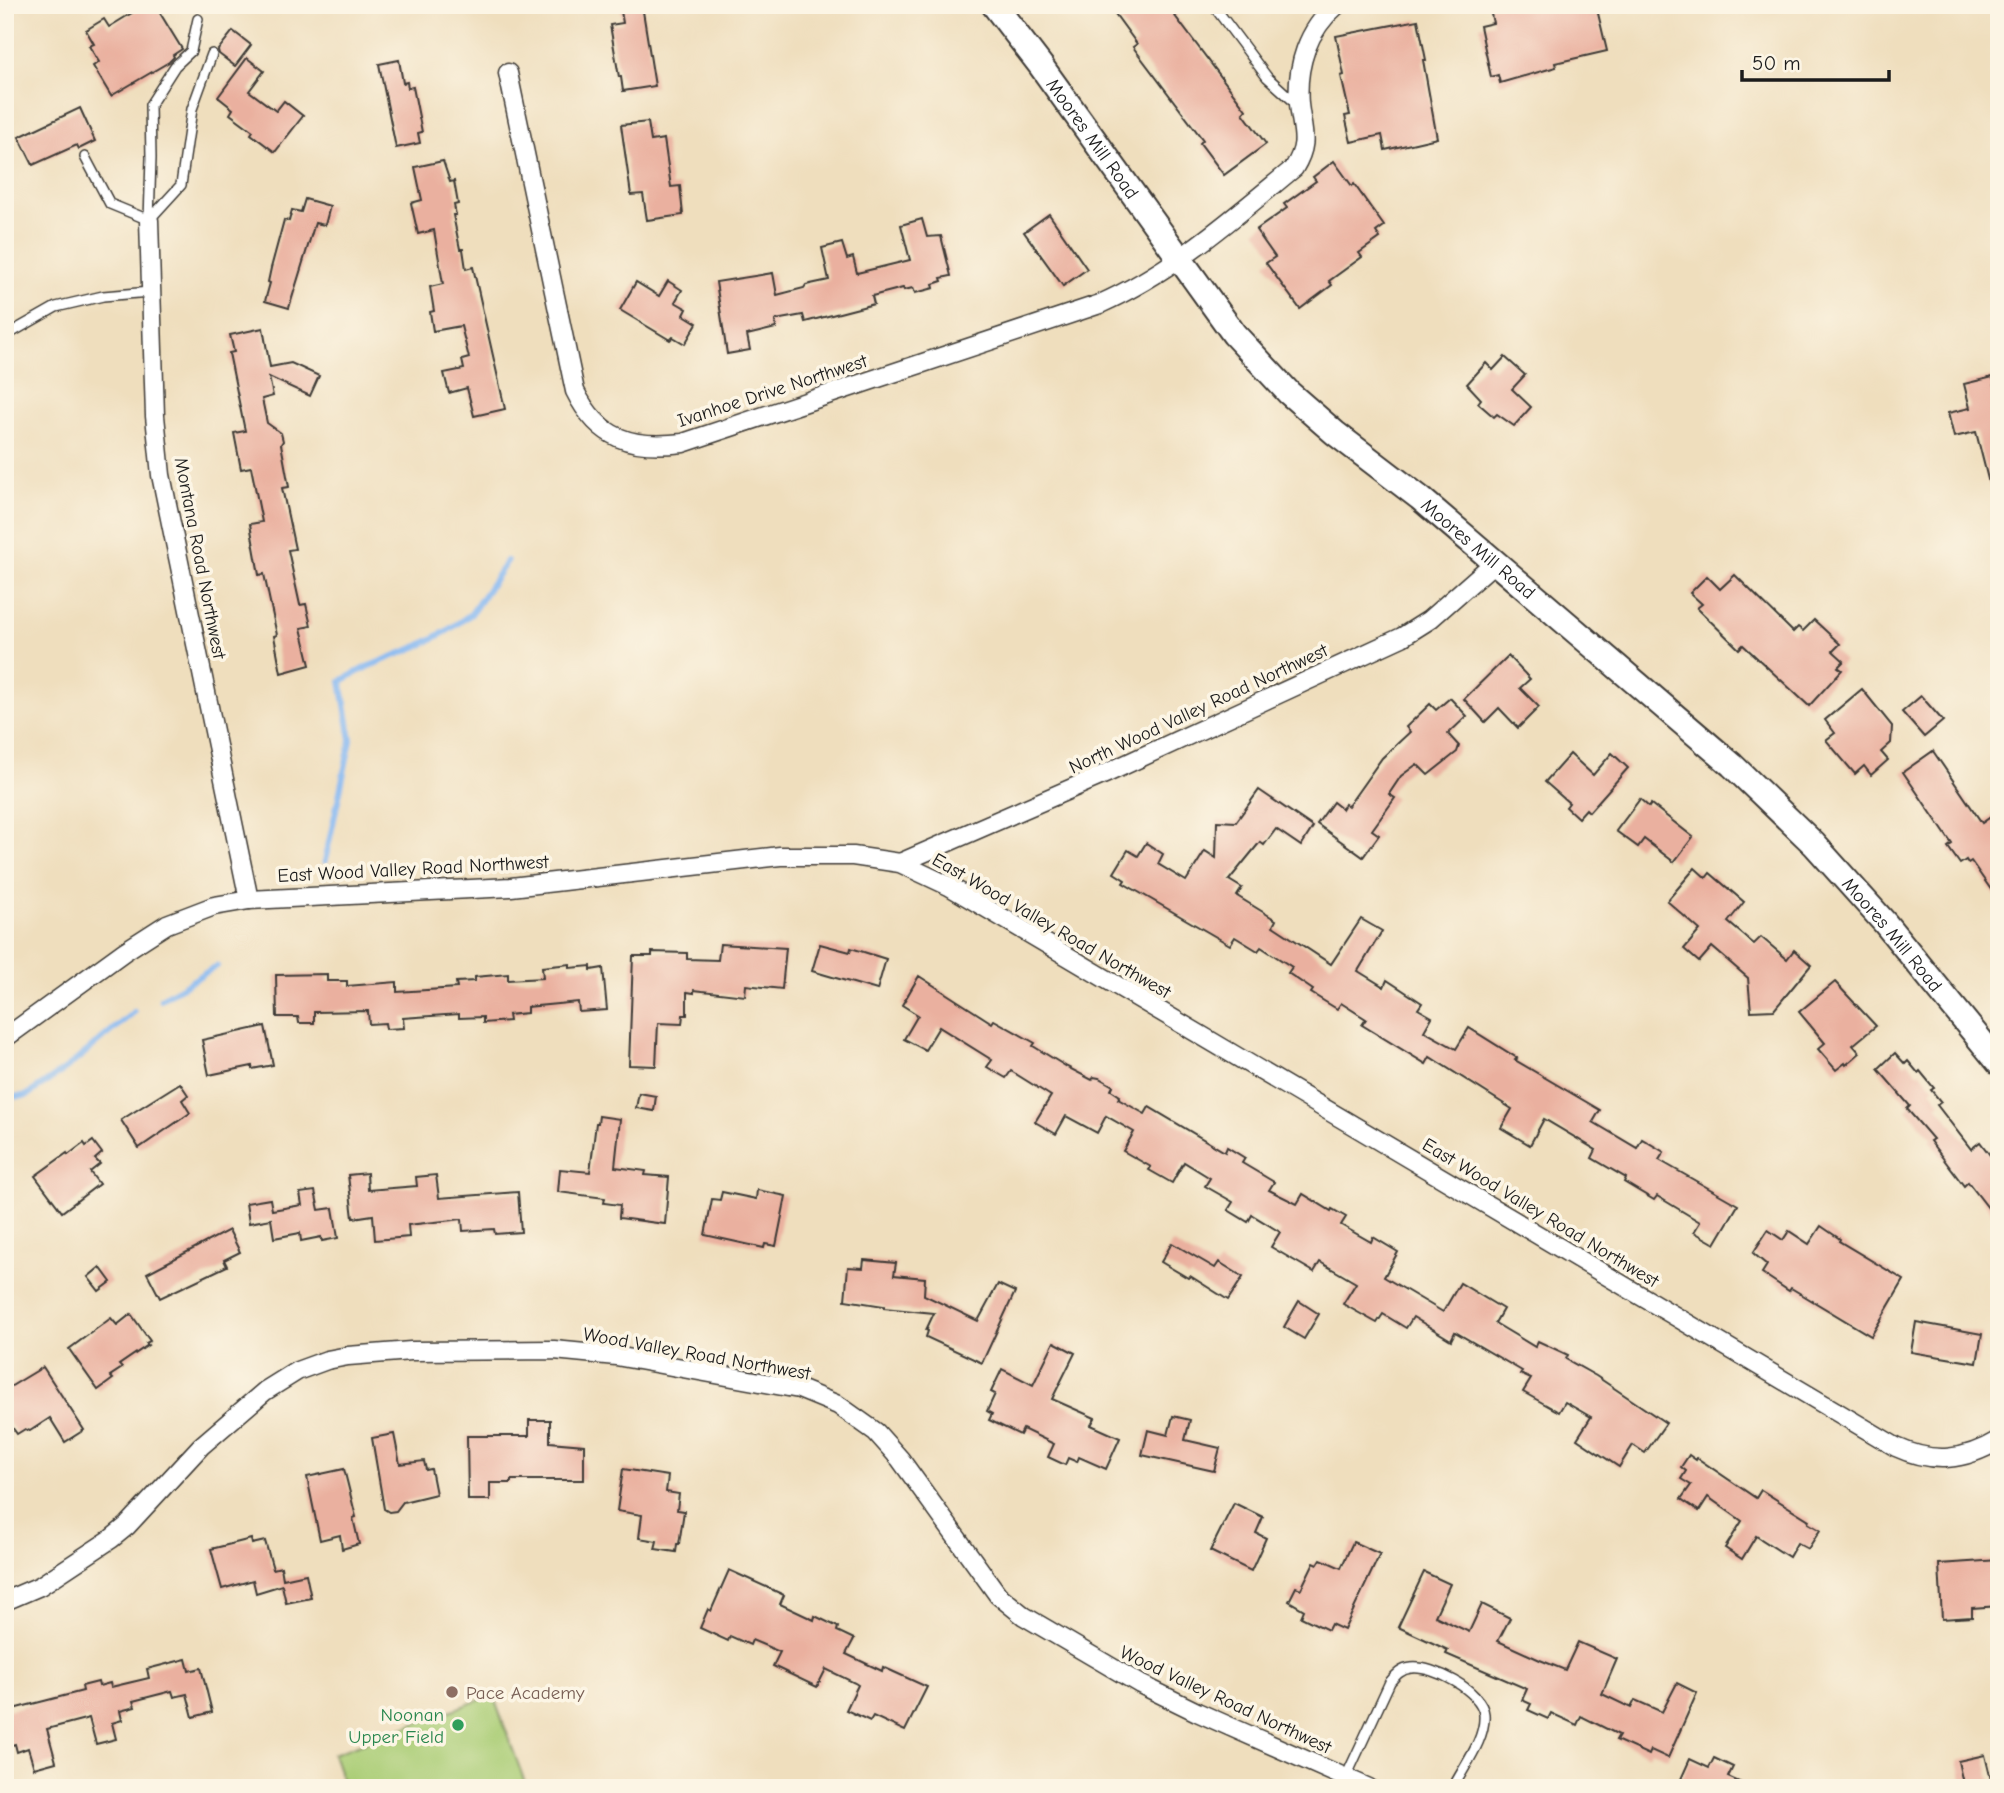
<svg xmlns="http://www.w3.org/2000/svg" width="2004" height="1793" viewBox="0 0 2004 1793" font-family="'Comic Neue',sans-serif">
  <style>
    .green { fill: #aacd76; stroke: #637449; stroke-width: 2 }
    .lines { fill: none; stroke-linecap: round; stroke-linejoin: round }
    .stream { stroke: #85b8f2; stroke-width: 6 }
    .building { fill: #eab09f }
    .lane-casing { stroke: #3c3934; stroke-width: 12 }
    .street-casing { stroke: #3c3934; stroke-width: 21 }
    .secondary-casing { stroke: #3c3934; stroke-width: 28 }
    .lane { stroke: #fff; stroke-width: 9 }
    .street { stroke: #fff; stroke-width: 18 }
    .secondary { stroke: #fff; stroke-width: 24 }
    .education-dot { fill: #8d6e63; stroke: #fcf5e5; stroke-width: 2.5 }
    .leisure-dot { fill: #2e9e5b; stroke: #fcf5e5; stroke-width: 2.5 }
    .labels { text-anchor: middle; stroke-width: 7; stroke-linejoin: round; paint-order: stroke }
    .street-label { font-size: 19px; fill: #1c1c1c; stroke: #fcf5e5 }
    .education-label { font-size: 19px; fill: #785e54; stroke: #fcf5e5; text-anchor: start }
    .leisure-label { font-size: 19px; fill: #27864d; stroke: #fcf5e5; text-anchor: end }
  </style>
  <rect width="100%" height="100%" fill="#fcf5e5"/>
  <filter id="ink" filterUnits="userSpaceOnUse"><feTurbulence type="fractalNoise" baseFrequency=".0143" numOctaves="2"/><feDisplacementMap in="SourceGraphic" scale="14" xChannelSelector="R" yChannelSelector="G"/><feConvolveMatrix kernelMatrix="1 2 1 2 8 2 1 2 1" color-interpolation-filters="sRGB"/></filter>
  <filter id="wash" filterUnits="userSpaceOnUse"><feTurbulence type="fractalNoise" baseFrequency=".00686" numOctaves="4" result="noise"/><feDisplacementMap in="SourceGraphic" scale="28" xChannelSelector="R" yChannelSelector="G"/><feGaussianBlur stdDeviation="1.57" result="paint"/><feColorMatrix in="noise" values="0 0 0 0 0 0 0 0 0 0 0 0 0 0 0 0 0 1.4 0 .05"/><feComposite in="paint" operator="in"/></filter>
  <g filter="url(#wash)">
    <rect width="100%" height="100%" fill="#efdebd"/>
    <!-- green -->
    <polygon class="green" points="493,1695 527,1788 345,1788 333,1754"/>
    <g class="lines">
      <!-- stream -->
      <g class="stream">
        <polyline points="325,861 351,740 341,681 367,667 421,645 447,631 471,614 507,561"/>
        <polyline points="161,999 217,966"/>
        <polyline points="5,1097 26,1096 67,1068 134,1012"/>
      </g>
    </g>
    <g id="blocks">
      <!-- building -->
      <g class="building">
        <polygon points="145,5 155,5 182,49 173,55 174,57 169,62 111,96 93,66 99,62 89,46 94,44 86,30 104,19 109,27"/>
        <polygon points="620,5 642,5 655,86 623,91 621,77 619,77 610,25 623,23"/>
        <polygon points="1121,5 1192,5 1175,16 1246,110 1243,113 1266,144 1224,175 1200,143 1203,140 1133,47 1137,44 1113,11"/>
        <polygon points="1489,5 1596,5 1607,51 1555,63 1556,67 1500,83 1498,75 1491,77 1480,26 1493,23"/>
        <polygon points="1418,20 1426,60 1423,60 1437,138 1385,150 1382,135 1351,142 1345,116 1350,115 1341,76 1344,75 1336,36"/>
        <polygon points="233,31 251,45 235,66 219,54 218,50"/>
        <polygon points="247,58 264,71 249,91 276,111 284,101 303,116 275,152 251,134 253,131 230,114 233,109 218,97"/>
        <polygon points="399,60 403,83 407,82 408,88 413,87 422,132 418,133 420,143 396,148 379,64"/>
        <polygon points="80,108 95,141 79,149 77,145 33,165 19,137"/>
        <polygon points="648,122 651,141 664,139 671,187 680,186 683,215 647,220 643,194 631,195 621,125"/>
        <polygon points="443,161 450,182 454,181 458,204 454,205 456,215 453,215 460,249 463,249 466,269 473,267 505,409 474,416 467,388 449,393 444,373 464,369 462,360 469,358 461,326 433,331 430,312 434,311 430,287 443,284 434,230 418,234 411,203 422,200 415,167"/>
        <polygon points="1334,161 1352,186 1354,184 1384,226 1376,232 1380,238 1359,253 1362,257 1329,281 1332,285 1300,309 1266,263 1275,257 1256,230 1287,208 1284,204 1316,181 1313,177"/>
        <polygon points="305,199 330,206 325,225 315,223 289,308 265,301 270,283 268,282 271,268 284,220 289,221 292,210 301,212"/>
        <polygon points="1049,214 1087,269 1063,286 1024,232"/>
        <polygon points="922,219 927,237 941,236 951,276 941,278 942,281 933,284 934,288 915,293 913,288 904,290 903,288 872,296 874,304 805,322 803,315 775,320 776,328 747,335 750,350 727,354 716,282 773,273 777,295 804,288 806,285 829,280 822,248 842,243 847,259 853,257 857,273 910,260 901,225"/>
        <polygon points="668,281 682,290 675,302 687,309 684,315 697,323 685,344 673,337 670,340 620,310 636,282 659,296"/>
        <polygon points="263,328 270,367 291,363 319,376 310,396 269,377 273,396 262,399 267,423 281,433 283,441 281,444 289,487 282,488 295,549 288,550 300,605 306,604 311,626 301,628 310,665 281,673 274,636 277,635 264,574 259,575 250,524 262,522 251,467 241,469 234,433 245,431 229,353 234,352 230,335"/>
        <polygon points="1505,357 1525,375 1512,389 1531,407 1514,426 1497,414 1494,417 1478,403 1481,399 1467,384 1486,363 1493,370"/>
        <polygon points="1993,377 1999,403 1999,499 1993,499 1976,432 1954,437 1948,413 1970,408 1964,384"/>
        <polygon points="1735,575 1793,632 1798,627 1803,631 1814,620 1840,644 1833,651 1844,661 1838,667 1842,670 1809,706 1743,645 1739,649 1697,608 1702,604 1690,593 1707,576 1720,589"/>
        <polygon points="1508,656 1530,679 1520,688 1539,707 1518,728 1499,708 1485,722 1464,699"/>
        <polygon points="1862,689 1892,726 1891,743 1881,752 1888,760 1871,775 1864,766 1855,774 1826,740 1835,733 1825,720"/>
        <polygon points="1921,696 1943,721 1924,737 1902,712"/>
        <polygon points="1450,698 1467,716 1448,734 1459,746 1457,752 1428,775 1417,764 1401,776 1389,794 1395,798 1372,830 1379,835 1363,857 1317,824 1333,802 1342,809 1345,804 1348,806 1382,758 1410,732 1406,727 1430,704 1436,710"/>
        <polygon points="1933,751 1982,823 1999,811 1999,901 1971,861 1968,863 1966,860 1960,864 1948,847 1952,844 1903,772"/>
        <polygon points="1612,753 1628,768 1589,812 1586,809 1578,818 1566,807 1569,803 1545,782 1570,754 1593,775"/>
        <polygon points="1259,790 1313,827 1301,846 1276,829 1264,845 1260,842 1229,880 1242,888 1237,896 1276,920 1273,926 1331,964 1361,919 1382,931 1358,971 1384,987 1387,980 1422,1003 1418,1009 1432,1017 1424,1031 1456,1049 1469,1028 1517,1058 1515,1060 1600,1110 1593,1122 1637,1148 1642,1139 1664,1152 1659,1160 1738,1205 1715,1244 1694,1232 1700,1222 1657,1196 1654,1200 1624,1182 1626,1178 1592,1158 1596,1150 1544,1119 1530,1145 1501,1128 1512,1109 1430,1057 1426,1064 1362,1025 1366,1019 1341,1003 1337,1009 1311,993 1313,990 1288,973 1292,967 1261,947 1258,951 1235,937 1230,945 1123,883 1125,880 1114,873 1128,850 1138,856 1146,843 1163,854 1158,864 1186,881 1205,851 1216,858 1217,821 1236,822"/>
        <polygon points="1640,799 1649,807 1651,804 1693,837 1674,862 1644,839 1638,847 1616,831"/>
        <polygon points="1695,868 1706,878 1710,873 1744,902 1728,922 1754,944 1761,937 1787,959 1794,950 1811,965 1774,1010 1751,1011 1748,978 1712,947 1699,962 1684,949 1700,930 1667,901"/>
        <polygon points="720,944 786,948 782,989 746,985 745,996 694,990 694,993 687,992 687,1015 683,1015 682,1024 658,1023 656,1066 629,1065 633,956 652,956 652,952 687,953 687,959 718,960"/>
        <polygon points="820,944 850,952 851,948 886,959 877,990 812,971"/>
        <polygon points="570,964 570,968 591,966 591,970 603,968 607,1010 579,1012 578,1002 527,1007 527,1013 508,1015 509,1021 483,1023 483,1017 459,1018 459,1014 403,1018 404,1028 386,1029 385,1023 369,1024 368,1011 314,1012 314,1023 299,1023 298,1017 277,1017 276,975 327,974 327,981 347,981 347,986 397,982 397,992 457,988 456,982 475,981 475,977 508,974 508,980 543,978 542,967"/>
        <polygon points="919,976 992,1023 994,1020 1035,1043 1033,1046 1067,1067 1092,1080 1094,1077 1099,1078 1113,1086 1111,1090 1120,1096 1118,1099 1145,1114 1149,1107 1225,1152 1227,1147 1245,1158 1242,1163 1274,1182 1269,1190 1297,1204 1303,1194 1331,1211 1332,1209 1346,1217 1341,1225 1371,1242 1373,1237 1398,1252 1384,1277 1443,1312 1460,1283 1503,1309 1495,1323 1535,1347 1538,1341 1568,1355 1566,1359 1596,1376 1666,1423 1645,1453 1633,1445 1619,1467 1577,1439 1591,1417 1565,1402 1559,1412 1523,1392 1531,1379 1520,1374 1522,1371 1455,1332 1451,1340 1413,1317 1406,1328 1383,1314 1377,1323 1343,1304 1356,1283 1320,1262 1314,1272 1271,1247 1280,1232 1252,1215 1248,1222 1228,1210 1233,1202 1205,1186 1210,1178 1184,1162 1172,1183 1149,1170 1151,1167 1123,1151 1134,1132 1106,1116 1097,1133 1066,1116 1056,1134 1035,1122 1051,1096 1011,1071 1006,1078 987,1067 992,1060 939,1027 925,1050 904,1039 918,1015 902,1005"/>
        <polygon points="1835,982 1876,1026 1853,1045 1860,1053 1846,1065 1845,1063 1836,1070 1818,1049 1825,1043 1799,1012"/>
        <polygon points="265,1026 273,1065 252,1069 252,1066 209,1075 202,1040"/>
        <polygon points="1895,1053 1905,1064 1908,1061 1918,1073 1920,1071 1934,1088 1931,1090 1941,1102 1937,1105 1971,1149 1980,1142 1999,1167 1999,1222 1968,1182 1964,1186 1930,1141 1933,1139 1907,1109 1910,1106 1878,1069"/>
        <polygon points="180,1083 188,1095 182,1100 190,1113 139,1148 121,1120"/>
        <polygon points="639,1093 656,1096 654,1111 636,1108"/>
        <polygon points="599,1116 620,1119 615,1167 646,1171 645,1175 669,1177 665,1224 619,1218 620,1205 604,1203 605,1198 558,1192 560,1169 590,1172 596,1123 598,1123"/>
        <polygon points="93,1141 102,1153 95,1159 100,1164 90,1172 99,1184 62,1212 35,1176 67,1153 68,1155 84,1143 86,1146"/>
        <polygon points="367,1173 368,1190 417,1186 416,1177 436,1175 439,1198 518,1192 521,1232 495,1234 494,1229 463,1231 462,1219 408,1225 409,1237 375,1240 373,1215 353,1218 348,1175"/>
        <polygon points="757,1190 786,1196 776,1246 765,1244 764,1248 705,1235 712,1199 720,1200 722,1192 756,1199"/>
        <polygon points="315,1191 319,1210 333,1208 338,1238 322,1241 321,1237 301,1241 300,1233 274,1238 271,1219 249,1223 246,1203 270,1199 272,1210 302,1205 300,1193"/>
        <polygon points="1821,1226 1840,1239 1839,1241 1904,1280 1871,1336 1791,1288 1789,1291 1762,1273 1767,1265 1753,1253 1768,1230 1783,1240 1789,1231 1809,1244"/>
        <polygon points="229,1230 240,1252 224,1260 227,1266 160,1298 147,1273"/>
        <polygon points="1172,1243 1215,1268 1219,1262 1243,1277 1228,1300 1190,1276 1188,1278 1161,1262"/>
        <polygon points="864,1260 896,1263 894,1275 925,1278 924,1295 978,1321 998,1284 1015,1292 982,1363 926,1337 928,1331 926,1330 934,1313 884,1308 884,1306 845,1300 848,1267 863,1268"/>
        <polygon points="100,1267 111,1282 99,1291 88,1277"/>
        <polygon points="1299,1301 1319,1314 1304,1339 1284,1327"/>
        <polygon points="131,1314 150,1341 146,1343 148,1345 119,1365 122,1368 110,1376 113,1379 98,1390 69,1349 111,1318 117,1325"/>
        <polygon points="1916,1322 1982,1334 1977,1363 1911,1352"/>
        <polygon points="1054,1342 1075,1353 1052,1399 1095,1418 1091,1425 1120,1438 1106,1469 1079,1457 1077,1462 1068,1458 1065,1465 1048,1457 1054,1444 1023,1429 1020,1435 989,1420 992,1414 987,1411 995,1394 991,1392 1002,1369 1033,1385"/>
        <polygon points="43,1367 84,1430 65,1442 50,1418 30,1431 25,1429 17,1434 5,1417 5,1390"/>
        <polygon points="1173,1416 1190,1420 1185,1440 1220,1448 1214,1471 1142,1455 1148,1430 1168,1435"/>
        <polygon points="529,1420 550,1420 550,1442 584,1445 584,1480 511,1480 511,1483 490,1483 490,1500 468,1500 467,1436 529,1436"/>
        <polygon points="394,1434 400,1464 424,1461 426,1470 431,1469 436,1494 403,1502 396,1511 389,1512 384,1509 372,1438"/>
        <polygon points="1689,1455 1696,1460 1697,1458 1756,1498 1761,1490 1809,1520 1808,1523 1820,1530 1808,1549 1797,1543 1789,1557 1756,1536 1742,1559 1725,1548 1742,1521 1708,1497 1699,1511 1681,1499 1691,1485 1681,1479 1686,1471 1681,1467"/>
        <polygon points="344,1469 356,1517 353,1518 359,1544 342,1549 340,1535 320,1540 307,1477"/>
        <polygon points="623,1469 668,1476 666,1492 679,1494 677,1510 684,1511 679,1544 677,1544 676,1552 655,1549 657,1541 639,1538 642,1515 617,1511"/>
        <polygon points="1234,1503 1263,1517 1256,1533 1266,1538 1251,1571 1210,1551"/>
        <polygon points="251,1539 252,1544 265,1541 273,1569 281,1567 283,1579 306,1574 311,1598 286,1603 282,1585 256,1593 253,1580 222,1589 211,1549"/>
        <polygon points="1353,1542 1380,1554 1344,1630 1331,1624 1328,1630 1301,1617 1304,1610 1289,1601 1296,1587 1301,1589 1314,1562 1318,1564 1321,1559 1341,1568"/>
        <polygon points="1999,1560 1999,1606 1972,1608 1972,1617 1942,1619 1939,1564"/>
        <polygon points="729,1570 784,1595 780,1604 814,1620 815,1616 838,1627 837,1631 854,1639 846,1654 882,1671 883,1667 927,1687 905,1731 873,1716 870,1721 846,1710 858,1685 855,1683 826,1669 817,1687 773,1666 780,1652 752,1640 750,1645 730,1636 728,1641 700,1628 708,1609 711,1611"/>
        <polygon points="1424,1572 1450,1584 1435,1616 1469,1632 1482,1604 1510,1618 1498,1641 1540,1660 1565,1670 1578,1642 1617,1659 1602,1694 1631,1708 1635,1700 1662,1712 1677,1683 1697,1693 1668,1758 1651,1750 1649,1755 1616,1740 1619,1735 1581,1716 1577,1725 1551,1713 1548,1719 1528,1710 1531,1704 1522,1700 1527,1689 1446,1654 1448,1650 1398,1627"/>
        <polygon points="186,1659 189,1671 201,1668 212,1712 193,1717 187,1694 174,1697 172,1691 133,1701 135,1707 120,1711 122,1720 112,1723 116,1739 96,1744 89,1718 47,1729 56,1762 34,1768 28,1748 17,1752 15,1744 5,1747 5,1711 83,1691 82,1686 98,1682 99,1686 110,1683 111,1687 149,1678 147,1669"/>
        <polygon points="1985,1755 1993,1788 1964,1788 1958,1761"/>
        <polygon points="1714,1758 1733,1767 1728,1777 1752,1788 1677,1788 1690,1759 1709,1768"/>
      </g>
    </g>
  </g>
  <g filter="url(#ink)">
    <use href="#blocks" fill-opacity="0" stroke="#3c3934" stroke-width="2"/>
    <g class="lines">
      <!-- lane casing -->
      <g class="lane-casing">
        <g id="lane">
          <polyline points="1213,5 1267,77 1298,105"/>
          <polyline points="85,157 110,204 149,220"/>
          <polyline points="149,220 151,158 150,105 175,66 191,51 198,19"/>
          <polyline points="149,220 181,185 192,109 212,54"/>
          <polyline points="5,336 56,307 103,296 150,292"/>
          <path d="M1346 1777 1390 1682C1396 1675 1401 1669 1411 1668 1433 1665 1482 1691 1484 1714 1486 1739 1464 1766 1453 1788"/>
        </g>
      </g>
      <!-- street casing -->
      <g class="street-casing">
        <g id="street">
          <path d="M508 73 575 391C599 440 632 449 683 443L1100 304C1172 272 1233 218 1294 168 1310 142 1302 132 1299 104 1296 66 1307 30 1337 5"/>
          <polyline points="149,220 155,416 161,475 249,900"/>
          <polyline points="900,863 1107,773 1402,637 1429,620 1495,562"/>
          <path d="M5 1038 125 951 167 924 214 906 249 900 511 887 780 856H853L900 863 949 886 1896 1447C1933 1464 1964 1461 1999 1440"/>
          <polyline points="5,1601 40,1586 111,1539 127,1526 201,1446 265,1391 297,1371 327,1360 348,1356 411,1351 554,1350 616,1356 799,1389 838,1405 876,1432 900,1459 998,1595 1024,1616 1140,1684 1197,1712 1369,1788"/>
        </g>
      </g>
      <!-- secondary casing -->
      <g class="secondary-casing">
        <g id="secondary">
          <path id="s1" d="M994 5 1041 66 1234 334 1289 393 1335 433 1420 498 1732 765 1814 844 1885 923 1999 1063"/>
        </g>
      </g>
      <!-- lane -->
      <use href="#lane" class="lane"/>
      <!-- street -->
      <use href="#street" class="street"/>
      <!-- secondary -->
      <use href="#secondary" class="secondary"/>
    </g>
  </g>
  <!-- markers -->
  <circle class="education-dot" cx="452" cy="1692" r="7"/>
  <circle class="leisure-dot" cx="458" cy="1725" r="7"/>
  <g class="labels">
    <!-- street labels -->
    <g class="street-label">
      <text dy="7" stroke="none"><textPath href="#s1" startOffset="166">Moores Mill Road</textPath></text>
      <text transform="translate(772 390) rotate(-18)" y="7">Ivanhoe Drive Northwest</text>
      <text dy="7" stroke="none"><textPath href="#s1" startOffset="733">Moores Mill Road</textPath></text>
      <text transform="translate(201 558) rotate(79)" y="7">Montana Road Northwest</text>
      <text transform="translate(1198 708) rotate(-25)" y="7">North Wood Valley Road Northwest</text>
      <text transform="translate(413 868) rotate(-3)" y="7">East Wood Valley Road Northwest</text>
      <text transform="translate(1052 925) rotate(30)" y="7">East Wood Valley Road Northwest</text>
      <text dy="7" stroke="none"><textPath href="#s1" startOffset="1300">Moores Mill Road</textPath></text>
      <text transform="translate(1541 1212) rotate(31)" y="7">East Wood Valley Road Northwest</text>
      <text transform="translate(697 1353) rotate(10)" y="7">Wood Valley Road Northwest</text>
      <text transform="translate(1226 1699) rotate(25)" y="7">Wood Valley Road Northwest</text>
    </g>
    <!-- education labels -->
    <g class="education-label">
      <text x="466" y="1699">Pace Academy</text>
    </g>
    <!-- leisure labels -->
    <g class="leisure-label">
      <text x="444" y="1721">Noonan<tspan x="444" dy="22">Upper Field</tspan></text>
    </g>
  </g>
  <!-- margin -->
  <rect width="2004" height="1793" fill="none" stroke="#fcf5e5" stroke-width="28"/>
  <!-- scale -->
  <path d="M1742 70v10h147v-10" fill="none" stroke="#1c1c1c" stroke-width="3.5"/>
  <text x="1752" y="70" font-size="21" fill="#1c1c1c" stroke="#fcf5e5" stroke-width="5" paint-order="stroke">50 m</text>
</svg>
